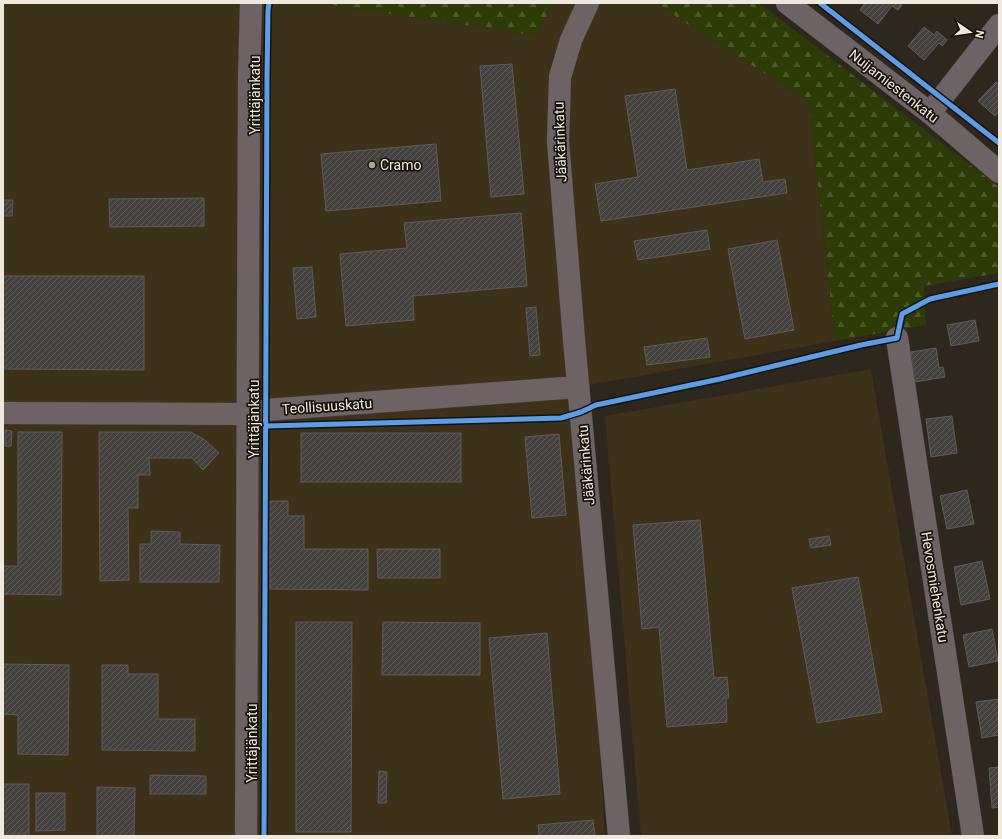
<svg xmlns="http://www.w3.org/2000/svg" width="1002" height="839" viewBox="0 0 1002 839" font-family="Roboto,sans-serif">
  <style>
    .built { fill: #3d311a }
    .forest { fill: url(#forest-firs) }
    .building { fill: url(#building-hatch); stroke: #5e5b5b }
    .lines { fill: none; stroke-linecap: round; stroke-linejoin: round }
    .minor-casing { stroke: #46413a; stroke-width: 23 }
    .minor { stroke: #6e6364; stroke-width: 22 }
    .cycleway-casing { stroke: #17120b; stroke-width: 8 }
    .cycleway { stroke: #5a9eea; stroke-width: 5 }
    .poi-dot { fill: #aba49a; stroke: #17120b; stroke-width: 1.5 }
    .labels { text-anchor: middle; stroke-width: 3.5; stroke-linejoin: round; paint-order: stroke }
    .street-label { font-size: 14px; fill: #efe8dd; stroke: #17120b }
    .poi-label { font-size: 14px; fill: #efe8dd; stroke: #17120b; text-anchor: start }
  </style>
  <defs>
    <pattern id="forest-firs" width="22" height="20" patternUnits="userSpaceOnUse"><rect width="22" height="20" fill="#2d3b07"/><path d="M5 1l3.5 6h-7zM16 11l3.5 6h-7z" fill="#4c572b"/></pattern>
    <pattern id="building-hatch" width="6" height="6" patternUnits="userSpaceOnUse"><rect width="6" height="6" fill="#44413f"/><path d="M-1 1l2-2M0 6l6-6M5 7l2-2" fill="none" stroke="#5f5c5a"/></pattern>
  </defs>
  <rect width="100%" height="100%" fill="#2d271d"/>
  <!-- built -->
  <g class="built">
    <polygon points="3,3 317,3 538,36 552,3 655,3 809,102 835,341 578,387 605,836 3,836"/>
    <polygon points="871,369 952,836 641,836 605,416"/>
  </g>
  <!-- forest -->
  <g class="forest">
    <polygon points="317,3 552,3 538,36"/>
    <polygon points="655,3 759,3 999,187 999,273 924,286 926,325 835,341 809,102"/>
  </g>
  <!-- building -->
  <g class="building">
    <polygon points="865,3 899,3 902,5 898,10 892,6 878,24 860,10"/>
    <polygon points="924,27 934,35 937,31 947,40 942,46 939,43 924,60 908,46"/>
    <polygon points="512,64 524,194 491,197 480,66"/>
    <polygon points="996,82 999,84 999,111 995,116 978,101"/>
    <polygon points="675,89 687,170 759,159 763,182 785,179 787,193 601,221 595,184 638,177 625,96"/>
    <polygon points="436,144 441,201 326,211 321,154"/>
    <polygon points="204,198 204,226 110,227 109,199"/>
    <polygon points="3,200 13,200 12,216 3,216"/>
    <polygon points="521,213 527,286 413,296 414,320 346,326 340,254 407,248 404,223"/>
    <polygon points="707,230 710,249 638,260 634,241"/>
    <polygon points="777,240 794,330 745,339 728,249"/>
    <polygon points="312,267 316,317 297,319 293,268"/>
    <polygon points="3,276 144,276 144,370 3,369"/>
    <polygon points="536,307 540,355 530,356 526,308"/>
    <polygon points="975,320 979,341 951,346 947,325"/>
    <polygon points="707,338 710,357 647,365 644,347"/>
    <polygon points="936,348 939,368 943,367 945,377 915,382 911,352"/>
    <polygon points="952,416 957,453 931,457 926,419"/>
    <polygon points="5,430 12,431 11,446 5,446"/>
    <polygon points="18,432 62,432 61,595 3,594 3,566 18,566"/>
    <polygon points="99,432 191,432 205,440 219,453 203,470 192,458 149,458 150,475 138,475 138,508 128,508 129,580 100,581"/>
    <rect x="301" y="433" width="160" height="49"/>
    <polygon points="559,434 566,515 532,518 525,437"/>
    <polygon points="967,490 974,524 947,529 940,496"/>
    <polygon points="270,501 288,501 288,516 304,516 304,549 368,549 368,590 270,589"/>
    <polygon points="700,520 714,678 727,677 729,698 726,698 727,722 667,727 659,627 642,629 633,525"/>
    <polygon points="151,531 180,532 180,544 220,545 219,582 140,582 140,544 151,544"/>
    <polygon points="829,536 831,545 811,548 809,539"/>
    <polygon points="377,549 440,549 440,578 378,578"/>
    <polygon points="982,561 990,599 961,605 954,567"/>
    <polygon points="858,577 882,712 817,723 792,588"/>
    <polygon points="296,622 352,622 351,832 296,832"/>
    <polygon points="383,622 480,623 480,675 382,675"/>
    <polygon points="992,629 998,661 969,667 963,635"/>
    <polygon points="547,633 560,794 503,799 489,638"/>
    <polygon points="3,664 69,665 68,755 18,754 18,715 3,714"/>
    <polygon points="102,665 128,665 128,674 158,674 158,719 195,719 195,751 102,750"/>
    <polygon points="999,699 999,735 982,738 976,702"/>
    <polygon points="999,767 999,807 992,808 989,768"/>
    <polygon points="379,771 387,772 386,803 378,803"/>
    <polygon points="150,775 206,776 206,794 150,794"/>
    <rect x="3" y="784" width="26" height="50"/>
    <polygon points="97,787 135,788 134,836 97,836"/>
    <polygon points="36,793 65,793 65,830 36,831"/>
    <polygon points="593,820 595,836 539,836 538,825"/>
  </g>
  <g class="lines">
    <!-- minor casing -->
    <g class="minor-casing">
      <g id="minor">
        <polyline points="588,3 571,40 560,77 558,141 574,340 619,836"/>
        <polyline points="787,3 930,113 999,172"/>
        <polyline points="930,113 999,25"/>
        <polyline points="897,338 973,836"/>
        <polyline points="3,413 247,414 266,410 578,387"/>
        <polyline points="246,836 249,77 251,3"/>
      </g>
    </g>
    <!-- minor -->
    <use href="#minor" class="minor"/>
    <!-- cycleway casing -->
    <g class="cycleway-casing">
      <g id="cycleway">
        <polyline points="820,3 999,143"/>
        <polyline points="266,426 561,418 581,412 596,405 720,379 861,345 897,338 902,314 930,299 999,284"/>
        <polyline points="264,836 267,77 268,10 269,3"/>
      </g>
    </g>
    <!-- cycleway -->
    <use href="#cycleway" class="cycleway"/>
  </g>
  <!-- markers -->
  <circle class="poi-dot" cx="372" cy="165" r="4"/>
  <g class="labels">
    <!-- street labels -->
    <g class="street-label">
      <text transform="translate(894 86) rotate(38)" y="5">Nuijamiestenkatu</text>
      <text transform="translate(255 95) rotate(-90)" y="5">Yrittäjänkatu</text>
      <text transform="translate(560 142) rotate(-92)" y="5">Jääkärinkatu</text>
      <text transform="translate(327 406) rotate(-4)" y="5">Teollisuuskatu</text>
      <text transform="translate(254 419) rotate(-90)" y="5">Yrittäjänkatu</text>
      <text transform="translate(586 465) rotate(-95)" y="5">Jääkärinkatu</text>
      <text transform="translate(935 587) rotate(81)" y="5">Hevosmiehenkatu</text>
      <text transform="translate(252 743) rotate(-90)" y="5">Yrittäjänkatu</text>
    </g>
    <!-- poi labels -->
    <g class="poi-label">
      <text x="380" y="170">Cramo</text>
    </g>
  </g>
  <!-- border -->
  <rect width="1002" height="839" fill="none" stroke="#efe8dd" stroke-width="8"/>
  <!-- north arrow -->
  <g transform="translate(970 32) rotate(103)" stroke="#17120b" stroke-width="3" paint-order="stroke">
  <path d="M0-3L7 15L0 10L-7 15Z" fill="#efe8dd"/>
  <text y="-6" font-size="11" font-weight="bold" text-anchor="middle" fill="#efe8dd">N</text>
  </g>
</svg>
